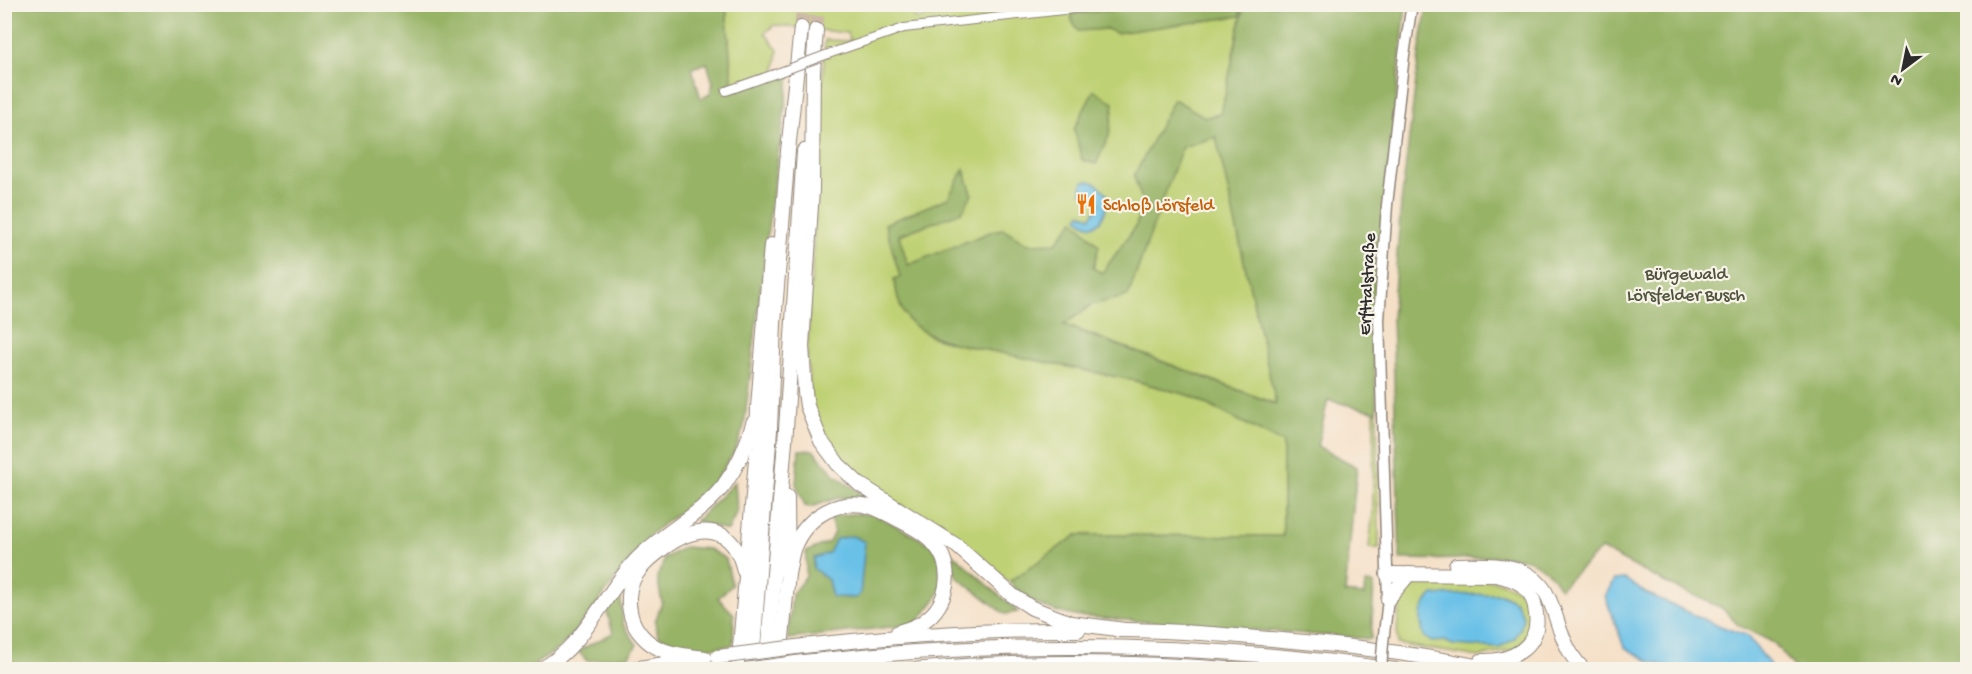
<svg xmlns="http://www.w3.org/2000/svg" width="1972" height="674" viewBox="0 0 1972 674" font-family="'Gochi Hand',sans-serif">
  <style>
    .green { fill: #bfd174; stroke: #757e50; stroke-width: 1.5; fill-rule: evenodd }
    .forest { fill: #97b366; stroke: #616f48; stroke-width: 1.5; fill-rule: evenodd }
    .water { fill: #6bc1e8; stroke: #4b768a; stroke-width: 1.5 }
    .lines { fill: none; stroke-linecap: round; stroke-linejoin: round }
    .highway-tunnel { stroke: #cdbba7; stroke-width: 14; stroke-dasharray: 14 7; stroke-linecap: butt }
    .street-casing { stroke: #908578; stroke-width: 10 }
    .secondary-casing { stroke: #908578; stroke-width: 13 }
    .highway-casing { stroke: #908578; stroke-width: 16 }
    .street { stroke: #fff; stroke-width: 8 }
    .secondary { stroke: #fff; stroke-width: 10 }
    .highway { stroke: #fff; stroke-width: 14 }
    .street-bridge-casing { stroke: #908578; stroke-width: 10; stroke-linecap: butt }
    .secondary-bridge-casing { stroke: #908578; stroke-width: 13; stroke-linecap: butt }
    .highway-bridge-casing { stroke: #908578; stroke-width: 16; stroke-linecap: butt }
    .street-bridge { stroke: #fff; stroke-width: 8 }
    .secondary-bridge { stroke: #fff; stroke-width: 10 }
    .highway-bridge { stroke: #fff; stroke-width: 14 }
    .labels { text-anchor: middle; stroke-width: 4.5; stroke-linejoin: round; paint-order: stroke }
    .food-label { font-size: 18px; fill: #c56008; stroke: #f7f3e8; text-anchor: start }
    .park-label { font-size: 18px; fill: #50543d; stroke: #f7f3e8 }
    .street-label { font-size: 18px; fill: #2b2b2b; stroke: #f7f3e8 }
  </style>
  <rect width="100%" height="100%" fill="#f7f3e8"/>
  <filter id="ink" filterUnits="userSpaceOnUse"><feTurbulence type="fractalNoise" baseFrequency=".0167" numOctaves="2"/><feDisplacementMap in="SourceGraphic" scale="12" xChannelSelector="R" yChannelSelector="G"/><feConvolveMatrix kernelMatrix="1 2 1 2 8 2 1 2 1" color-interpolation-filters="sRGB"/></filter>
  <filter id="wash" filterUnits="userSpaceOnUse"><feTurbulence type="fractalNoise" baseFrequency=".008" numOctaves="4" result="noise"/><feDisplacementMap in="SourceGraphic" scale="24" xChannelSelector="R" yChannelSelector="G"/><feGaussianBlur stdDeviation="1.35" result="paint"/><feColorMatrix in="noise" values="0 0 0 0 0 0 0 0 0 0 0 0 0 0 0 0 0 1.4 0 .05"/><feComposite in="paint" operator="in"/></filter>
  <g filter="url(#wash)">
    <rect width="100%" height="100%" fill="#f5dfc6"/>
    <!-- green -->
    <g class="green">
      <polygon points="1052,4 1244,5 1233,54 1276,404 1063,324 1091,305 908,320 932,337 953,343 1132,380 1191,396 1283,443 1283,536 1077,535 1009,582 959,541 879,493 834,455 811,405 807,355 825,40 851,41 847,33 774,25 765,33 778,50 774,78 733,92 726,5 915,5 914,19"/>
      <polygon points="1374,410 1377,412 1379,548 1369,548 1373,512"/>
      <path d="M1421 581H1496L1513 587 1523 594 1532 612 1531 625 1527 637 1516 649 1479 657 1398 644C1396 627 1398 599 1412 586 1414 584 1418 583 1421 581ZM1501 594 1515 601 1523 616C1500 629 1471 653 1445 641L1478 596Z"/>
    </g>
    <!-- forest -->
    <g class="forest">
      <polygon points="1240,4 1240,16 1116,33 1107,29 1078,31 1072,21 1071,14 1168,5"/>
      <path d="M4 5H726L733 92 790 72 769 220 744 426 735 451 717 478 700 496 648 536 582 623 560 648 534 665 520 669H5ZM707 63 713 83 710 94 701 99 692 68Z"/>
      <path d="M1244 5H1406L1372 321 1377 412 1328 400 1317 446 1357 467 1345 593 1364 595 1365 583 1374 584 1371 639 1075 616C1046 610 1029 603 1009 582L1077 535 1283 536V443L1191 396 1132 380 953 343C933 337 909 329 901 307 897 298 896 288 894 279L900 277 885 224 948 198 964 169 972 194 962 212 899 235 908 265 995 230 1004 229 1028 244 1056 243 1074 220 1099 246 1093 268 1102 273 1136 226 1142 200 1134 176 1174 99 1205 117 1221 114ZM1216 137 1276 404H1275L1064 325 1091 305 1128 296 1182 147Z"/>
      <path d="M1427 5H1967V669H1796L1774 643 1738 625 1722 608 1668 584 1601 549 1560 588C1536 546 1496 557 1456 559 1437 560 1418 559 1400 559L1392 318 1401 204 1419 55Z"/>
      <polygon points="1094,90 1114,103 1109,136 1096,164 1082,160 1074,129"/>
      <polygon points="799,450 813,450 834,474 863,495 861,499 837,498 811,507 805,506 796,484"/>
      <polygon points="735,482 737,511 728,531 696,521"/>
      <polygon points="851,514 874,514 932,545 940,560 942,587 935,600 916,624 788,639 792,594 806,576 806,552 829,542 834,532 830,517"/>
      <polygon points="684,547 709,549 726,559 732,585 718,598 734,614 733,645 695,650 658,636 655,622 662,602 657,577 665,558"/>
      <polygon points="950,551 1018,612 1005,614 956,576"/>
      <polygon points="620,592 623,624 637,645 629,656 587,661 578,651 613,633 607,612"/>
    </g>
    <!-- water -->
    <g class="water">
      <path d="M1084 181C1095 180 1100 186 1107 194 1109 205 1102 232 1086 224 1083 223 1081 220 1078 218L1081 213 1091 217 1100 203 1082 193 1081 186Z"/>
      <polygon points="852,536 865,542 860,594 856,598 832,597 828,580 813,568 814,558 829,553 836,539"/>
      <polygon points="1625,579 1646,593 1712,623 1748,636 1773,669 1673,669 1649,661 1624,647 1605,596 1614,580"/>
      <path d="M1501 594 1515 601 1523 616 1521 627 1514 639 1499 648 1453 645 1445 641 1432 642 1424 637C1419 618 1418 610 1433 595Z"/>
    </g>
  </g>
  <g filter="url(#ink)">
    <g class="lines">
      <!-- highway-tunnel -->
      <g class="highway-tunnel">
        <polyline points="801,28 804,4"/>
        <polyline points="816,30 818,4"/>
      </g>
      <!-- street casing -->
      <g class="street-casing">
        <g id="street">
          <polyline points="831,53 904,28 1116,4"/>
          <polyline points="726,91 780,72"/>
        </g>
      </g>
      <!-- secondary casing -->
      <g class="secondary-casing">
        <polyline id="secondary" points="1383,643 1388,599 1379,320 1387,205 1404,55 1412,4"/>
      </g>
      <!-- highway casing -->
      <g class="highway-casing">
        <g id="highway">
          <polyline points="813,64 812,190 802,346 805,392 807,406 821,441 838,464 859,484 957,546 1012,595 1032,608 1071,623 1125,630"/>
          <polyline points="813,72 816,30"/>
          <path d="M1456 565C1487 565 1525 560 1545 591 1552 603 1556 617 1560 630 1566 645 1572 659 1584 670"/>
          <path d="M788 574C790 565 791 555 794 547 807 516 839 497 872 507 881 510 889 515 897 519 911 526 925 533 935 545 955 568 948 605 924 621 916 627 907 629 898 632"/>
          <path d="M1387 574 1496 575C1505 577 1514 579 1522 585 1532 592 1535 602 1536 614 1541 648 1510 662 1481 661"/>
          <polyline points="1388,599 1409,574"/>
          <path d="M1118 630C1173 630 1228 635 1282 640 1353 646 1425 655 1495 670"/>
          <path d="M804 646C895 636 987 629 1078 630"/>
          <path d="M705 658C690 656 674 655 660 649 647 643 635 631 631 616 628 604 628 591 633 580 640 566 653 556 665 547 699 523 734 524 744 571"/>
          <path d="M803 662C999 640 1200 642 1395 670"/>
          <polyline points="752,663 770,430 774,323 788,151 801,28"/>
          <path d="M540 670C586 645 602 596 636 560 663 532 700 516 724 485 738 466 747 445 753 423"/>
          <polyline points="627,670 689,660"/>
          <polyline points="738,670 757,448 758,407 771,245"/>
          <polyline points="766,670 786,429 804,151"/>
          <polyline points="779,670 788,574 787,497"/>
          <path d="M912 670C1022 660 1132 661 1241 670"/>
        </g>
      </g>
      <!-- street -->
      <use href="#street" class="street"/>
      <!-- secondary -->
      <use href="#secondary" class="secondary"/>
      <!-- highway -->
      <use href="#highway" class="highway"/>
      <!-- street-bridge casing -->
      <g class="street-bridge-casing">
        <polyline id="street-bridge" points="780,72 831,53"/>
      </g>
      <!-- secondary-bridge casing -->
      <g class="secondary-bridge-casing">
        <polyline id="secondary-bridge" points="1381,670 1383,643"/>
      </g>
      <!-- highway-bridge casing -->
      <g class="highway-bridge-casing">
        <g id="highway-bridge">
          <polyline points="718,657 804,646"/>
          <polyline points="745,670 803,662"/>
        </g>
      </g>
      <!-- street-bridge -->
      <use href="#street-bridge" class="street-bridge"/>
      <!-- secondary-bridge -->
      <use href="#secondary-bridge" class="secondary-bridge"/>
      <!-- highway-bridge -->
      <use href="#highway-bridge" class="highway-bridge"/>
    </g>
  </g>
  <!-- icons -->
  <defs>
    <g id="restaurant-bare" transform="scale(1.62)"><path d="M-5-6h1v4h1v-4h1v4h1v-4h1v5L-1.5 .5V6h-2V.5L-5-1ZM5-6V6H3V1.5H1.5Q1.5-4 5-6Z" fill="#e8710a" stroke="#f7f3e8" stroke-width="2.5" paint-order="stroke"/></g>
  </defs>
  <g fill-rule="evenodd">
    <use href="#restaurant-bare" x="1086" y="204"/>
  </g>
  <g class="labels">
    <!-- food labels -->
    <g class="food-label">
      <text x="1103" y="210">Schloß Lörsfeld</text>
    </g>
    <!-- park labels -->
    <g class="park-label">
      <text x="1686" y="279">Bürgewald<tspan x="1686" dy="21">Lörsfelder Busch</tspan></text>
    </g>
    <!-- street labels -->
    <g class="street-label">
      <text transform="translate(1366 284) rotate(-87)" y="6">Erfttalstraße</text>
    </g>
  </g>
  <!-- margin -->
  <rect width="1972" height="674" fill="none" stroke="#f7f3e8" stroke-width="24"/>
  <!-- north arrow -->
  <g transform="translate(1903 69) rotate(212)" stroke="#f7f3e8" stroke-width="4.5" paint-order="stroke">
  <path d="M0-4.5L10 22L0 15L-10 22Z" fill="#2b2b2b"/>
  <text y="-9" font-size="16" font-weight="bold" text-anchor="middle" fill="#2b2b2b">N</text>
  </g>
</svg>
